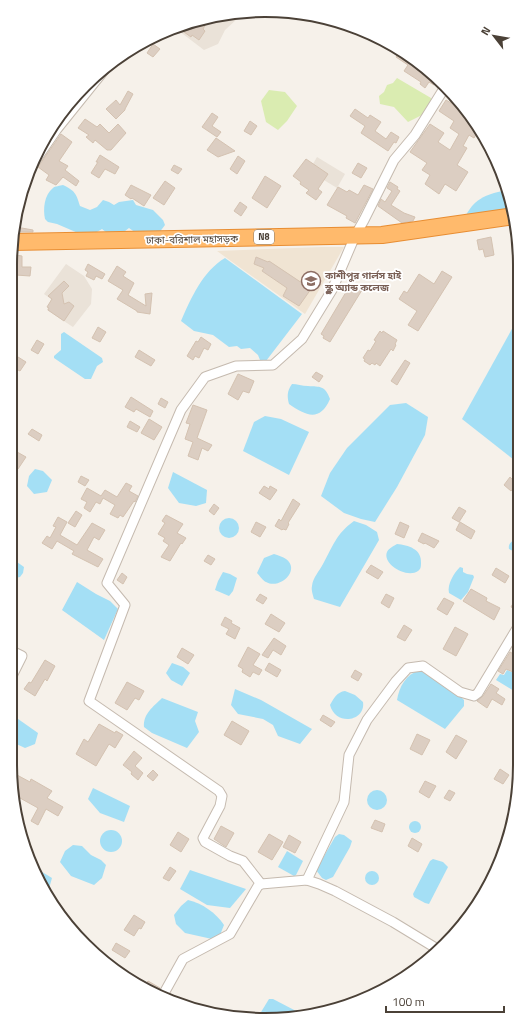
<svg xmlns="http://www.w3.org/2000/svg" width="530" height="1030" viewBox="0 0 530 1030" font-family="'Titillium Web','Noto Sans Bengali',sans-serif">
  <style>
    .residential { fill: #eae2d8 }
    .education { fill: #f0e4d3; fill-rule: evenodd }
    .green { fill: #daecb1 }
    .water { fill: #a4dff5 }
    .building { fill: #dccec2; stroke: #d4c2b1 }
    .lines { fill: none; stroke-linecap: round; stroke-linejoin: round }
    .street-casing { stroke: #c5baaf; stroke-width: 11 }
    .highway-casing { stroke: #e88d32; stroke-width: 18 }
    .street { stroke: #fff; stroke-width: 9 }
    .highway { stroke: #ffba6c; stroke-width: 16 }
    .labels { text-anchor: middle; stroke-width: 3.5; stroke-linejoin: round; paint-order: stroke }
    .shield { fill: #fff; stroke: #817a73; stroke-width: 1 }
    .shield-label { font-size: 9px; font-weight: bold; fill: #4b4137 }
    .street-label { font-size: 10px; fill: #4b4137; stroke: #fff }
    .education-label { font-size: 10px; font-weight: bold; fill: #785e54; stroke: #fff; text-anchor: start }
    .rim { fill: none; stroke: #4b4137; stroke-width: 2 }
  </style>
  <rect width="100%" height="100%" fill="#f6f1ea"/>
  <!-- residential -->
  <g class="residential">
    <polygon points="238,16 237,19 225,30 218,44 204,50 175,28 183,23"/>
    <polygon points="317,157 345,174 337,188 309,171"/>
    <polygon points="66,264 84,276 92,289 91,304 73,327 47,310 51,299 44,294"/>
  </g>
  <!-- education -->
  <path class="education" d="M322 247H344L305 314 217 251ZM262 271 288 274 281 284Z"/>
  <!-- green -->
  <g class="green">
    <polygon points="397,78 431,98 432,110 408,122 394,107 380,104 379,96 384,92 387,85 393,83"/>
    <polygon points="269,90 285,92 297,106 287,121 278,130 266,122 261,101"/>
  </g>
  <!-- water -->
  <g class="water">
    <path d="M63 185C75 191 76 193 80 206L90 210 97 207 103 200 109 202 114 205 119 202 133 200 136 205 153 210 163 220 165 225 159 233H136L129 228C119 236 113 238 102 229L92 235 78 233 57 224 48 222 45 219C43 209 44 195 53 188 55 186 60 186 63 185Z"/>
    <path d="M507 190 513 214 466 215C476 197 488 194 507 190Z"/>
    <path d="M225 258 302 314 266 361 263 362 260 360 258 355 250 348 241 349 237 346 229 347 213 335 194 331 181 321C191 298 203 271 225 258Z"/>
    <polygon points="518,318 518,463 462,419"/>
    <polygon points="64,332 102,358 103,362 97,366 91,379 85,379 54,358 54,356 61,350 61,334"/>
    <path d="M292 384C297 384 302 386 308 386 320 387 325 385 330 399 320 422 306 416 289 404 287 396 287 391 292 384Z"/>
    <polygon points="406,403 428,417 425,435 397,487 375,522 361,519 344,513 321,496 330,473 347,448 390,405"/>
    <polygon points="265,416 281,419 309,432 289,475 243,451 254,422"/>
    <polygon points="35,469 43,471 52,480 47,492 34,494 27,486 29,476"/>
    <polygon points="173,472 207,490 206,503 196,506 179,503 168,488"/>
    <circle cx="229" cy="528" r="10"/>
    <path d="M354 521 366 525 377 532 379 540 340 607 314 599C313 595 311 590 312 586 313 577 319 572 323 564 333 546 336 534 354 521Z"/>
    <path d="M515 539 519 540V554L509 549C508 544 511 542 515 539Z"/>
    <path d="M397 544C408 545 422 549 421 563 421 566 421 569 418 571 407 579 382 564 387 552 389 548 394 546 397 544Z"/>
    <path d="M274 554C278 555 283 557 286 559 301 570 280 590 266 582 263 581 260 576 257 573L264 558Z"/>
    <polygon points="10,557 24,567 23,573 20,577 10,579"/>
    <path d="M460 567 463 568V572L467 574 473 575 474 577 468 592 461 600 449 593C447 584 454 573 460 567Z"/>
    <polygon points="223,572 230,574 237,578 233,591 229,596 215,590 218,581"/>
    <polygon points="77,582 96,594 110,601 118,609 104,640 62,610"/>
    <polygon points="172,663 183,667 190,673 182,686 171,680 166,673"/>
    <polygon points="519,666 519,694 496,680 500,674 504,675 507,670 514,673"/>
    <path d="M420 670 459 695 464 700V706L445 729 397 700C399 687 406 674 420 670Z"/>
    <polygon points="235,689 261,700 312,729 300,744 278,736 273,725 263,719 238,714 231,705"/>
    <path d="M345 691 355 695 363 702C366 721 336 727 330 705 334 698 337 692 345 691Z"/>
    <path d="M162 698 198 712 195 721 199 732 187 748 152 733 144 727C143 714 153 707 162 698Z"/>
    <polygon points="11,714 38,733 35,744 25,748 10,741"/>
    <polygon points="93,788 130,806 124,822 100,813 88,799"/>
    <circle cx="377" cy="800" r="10"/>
    <circle cx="415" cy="827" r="6"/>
    <circle cx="111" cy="841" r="11"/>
    <polygon points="339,834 344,835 352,841 350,847 333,877 326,880 322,878 316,870 335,837"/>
    <polygon points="73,845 82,846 91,855 101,860 106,865 102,878 94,885 71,876 60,862 65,851"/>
    <polygon points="287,851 303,861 296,875 294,876 278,867"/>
    <polygon points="433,859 443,862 448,867 429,904 425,903 414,897 413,894 430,861"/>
    <polygon points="34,867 52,878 48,892"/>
    <polygon points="190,870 246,889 230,908 207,905 180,889"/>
    <circle cx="372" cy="878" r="7"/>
    <path d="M188 900C202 903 216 913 224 925L220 935 212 939 185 933 176 924 174 915 181 906Z"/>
    <polygon points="269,999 273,999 298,1012 300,1014 299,1015 282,1019 258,1017"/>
  </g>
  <!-- building -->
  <g class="building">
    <polygon points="208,20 203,29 205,31 199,40 192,35 191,37 177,27 183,23"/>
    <polygon points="153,44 160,49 153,57 147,53"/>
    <polygon points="400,51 433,73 438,79 434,85 429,82 425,88 420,84 421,82 404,71 408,65 396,57"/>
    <polygon points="128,91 133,94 125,109 125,110 116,119 106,109 116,100 120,105"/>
    <polygon points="446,100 468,113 480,128 474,138 469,135 463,146 467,148 457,165 468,172 456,191 445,184 439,194 425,184 430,175 422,170 427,163 410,152 430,124 444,133 438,142 450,150 459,134 450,128 454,121 439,111"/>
    <polygon points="355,109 368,118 370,115 381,122 375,131 386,139 391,132 399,137 396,143 394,142 388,151 361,133 365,126 350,116"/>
    <polygon points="212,113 218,117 212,126 221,132 217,137 202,127"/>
    <polygon points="85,119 97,127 100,124 109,133 118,124 126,133 111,150 107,150 95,140 93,143 86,137 89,135 78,128"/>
    <polygon points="250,121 257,126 251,135 244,131"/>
    <polygon points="61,134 72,142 59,161 68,166 65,170 79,181 76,186 63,177 56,185 46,180 49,175 38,167"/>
    <polygon points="216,138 235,151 218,157 207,150"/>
    <polygon points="100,155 119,167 115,174 105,169 99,178 91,173 98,162 96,162"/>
    <polygon points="238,156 245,161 237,174 230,169"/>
    <polygon points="306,159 328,174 318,189 322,192 316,200 306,193 309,190 300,184 301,182 293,176"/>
    <polygon points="358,163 367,168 361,178 352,173"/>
    <polygon points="174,165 182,169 178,174 171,170"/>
    <polygon points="265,176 281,186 267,208 252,198"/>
    <polygon points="165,181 175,188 164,205 153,198"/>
    <polygon points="390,182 398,187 397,189 400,191 391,205 404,213 415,217 413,221 402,223 378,206 381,199 385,202 392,191 387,188"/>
    <polygon points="131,185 151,195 144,206 132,198 131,199 125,195"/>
    <polygon points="364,185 373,189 355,223 346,218 347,216 327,205 338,187 347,192 349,190 358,195"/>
    <polygon points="240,202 247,207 241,216 234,211"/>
    <polygon points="16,227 33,230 33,232 15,232"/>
    <polygon points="491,237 494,255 485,257 483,249 479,250 477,240"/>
    <polygon points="16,255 22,256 22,267 31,267 30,276 16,275 16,270 12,270 12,259 16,260"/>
    <polygon points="256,257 268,262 269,261 311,289 299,306 283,296 287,288 262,271 264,268 254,264"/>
    <polygon points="88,264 105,274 102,279 96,276 94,280 86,276 88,272 85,270"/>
    <polygon points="117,266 126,272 123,276 134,283 128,295 146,306 145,294 152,293 150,314 137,312 137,311 117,299 123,290 108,281"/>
    <polygon points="442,271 452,277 418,331 408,325 417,311 399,299 404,291 407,293 419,274 434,284"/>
    <polygon points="64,281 69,286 62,293 64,304 69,302 74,306 64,321 48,310 49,308 47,307 52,299 48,296"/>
    <polygon points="354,286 362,290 330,342 323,338 324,336 321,334 349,287 352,288"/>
    <polygon points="98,327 106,332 100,342 92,338"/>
    <polygon points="380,331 382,333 383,331 397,340 395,344 396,345 393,351 391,349 380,366 376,363 375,365 372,363 370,365 364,361 365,359 363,358 368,350 370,351 376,341 374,340"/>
    <polygon points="201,337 211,344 208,350 204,348 199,358 195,356 193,360 187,356 196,341 198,342"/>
    <polygon points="37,340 44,344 38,354 31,350"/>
    <polygon points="139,350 155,360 151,366 135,357"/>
    <polygon points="10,352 26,362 20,371 10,366"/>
    <polygon points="405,360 410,363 397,385 391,381"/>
    <polygon points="316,372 323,376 319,382 312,377"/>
    <polygon points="238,374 254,381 249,393 243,391 238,400 228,394"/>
    <polygon points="131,397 153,411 150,417 136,409 134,412 125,407"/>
    <polygon points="161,398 168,402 165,408 158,404"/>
    <polygon points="193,405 207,410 197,438 212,445 208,451 202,448 198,460 188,456 193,442 185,439 190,424 186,423"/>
    <polygon points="149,419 162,427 154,440 141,433"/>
    <polygon points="130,421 140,427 137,432 127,427"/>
    <polygon points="32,429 42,435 39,441 28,434"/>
    <polygon points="10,448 26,457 18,469 10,464"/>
    <polygon points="519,468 519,482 511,491 504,485 510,477 512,479"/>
    <polygon points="81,476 89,480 85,486 78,482"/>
    <polygon points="126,483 132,486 129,491 138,496 135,502 134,501 123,517 120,515 118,518 110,514 115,505 103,498 100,504 96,502 90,512 84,508 87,502 81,499 87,488 101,496 105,490 117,497"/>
    <polygon points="264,486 269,489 270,486 277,490 270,500 259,493"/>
    <polygon points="293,499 300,504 288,523 289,524 286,530 283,529 282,530 275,526 279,519 281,521"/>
    <polygon points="214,504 219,508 214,515 209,511"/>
    <polygon points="459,507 466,511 459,522 452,518"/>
    <polygon points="76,511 82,515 75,527 68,523"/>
    <polygon points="166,515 183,524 177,533 186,538 182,544 181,543 170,561 161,557 169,545 163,541 165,538 158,534 165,523 162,521"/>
    <polygon points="58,517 67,522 60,535 77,545 92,523 105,530 99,540 94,537 87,550 103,559 98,567 72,554 74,551 57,541 52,549 42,543 47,536 50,538 56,527 53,526"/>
    <polygon points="256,522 266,527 260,537 251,532"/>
    <polygon points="400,522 409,526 404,538 395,534"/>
    <polygon points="460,522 475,531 471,539 456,530"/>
    <polygon points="422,533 439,541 434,548 425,543 424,544 418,541"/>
    <polygon points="208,555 215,559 211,565 204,561"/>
    <polygon points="371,565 383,572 378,579 366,572"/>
    <polygon points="496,568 509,576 505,583 492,575"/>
    <polygon points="122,573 127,577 123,584 117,580"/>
    <polygon points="471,589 487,598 486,601 500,608 494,620 463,601"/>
    <polygon points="519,593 519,611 511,607"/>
    <polygon points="260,594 267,598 263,604 256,600"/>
    <polygon points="386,594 394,598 389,608 381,603"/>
    <polygon points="444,598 454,603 447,615 437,609"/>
    <polygon points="271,614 285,623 279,632 265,624"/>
    <polygon points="225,617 232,621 231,623 240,628 235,639 226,634 229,629 221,625"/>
    <polygon points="404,625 412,630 405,641 397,637"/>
    <polygon points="455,627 468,634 456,656 443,649"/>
    <polygon points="274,638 286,646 281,655 273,650 268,658 262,655"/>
    <polygon points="248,647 260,654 253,665 262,670 259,675 253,672 250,677 242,672 243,669 238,666"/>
    <polygon points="182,648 194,655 188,664 177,657"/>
    <polygon points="510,652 519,657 519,661 513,672 506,669 503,674 498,671"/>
    <polygon points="45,660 55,666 47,681 45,679 35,696 24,689 29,682 31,683"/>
    <polygon points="269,663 281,670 277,677 265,670"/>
    <polygon points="355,670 362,674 358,681 351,677"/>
    <polygon points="127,682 144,691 139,700 135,698 127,710 115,703"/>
    <polygon points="491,684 499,689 496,693 505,699 502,705 492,699 487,708 477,701 483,696"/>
    <polygon points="323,715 335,722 331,727 320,720"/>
    <polygon points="232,721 249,731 241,745 224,735"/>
    <polygon points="99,724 115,733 116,731 123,735 115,748 109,744 96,766 76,754 84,739 88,742"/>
    <polygon points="417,734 430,740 422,755 410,749"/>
    <polygon points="456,735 467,741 456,759 446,752"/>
    <polygon points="134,751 142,758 135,766 143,773 138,780 131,774 132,772 123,765"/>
    <polygon points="500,769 509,775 503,784 494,779"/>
    <polygon points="153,770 158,775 153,781 147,776"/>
    <polygon points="17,775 30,782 31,779 52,791 47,798 63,807 58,816 46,809 38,825 31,821 38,808 20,798 16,804 13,783"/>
    <polygon points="425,781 436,786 429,798 419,792"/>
    <polygon points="449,790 455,793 450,801 444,798"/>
    <polygon points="375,820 385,824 382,832 371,828"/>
    <polygon points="221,826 234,833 226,847 214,839"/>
    <polygon points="178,832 189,839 181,852 170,845"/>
    <polygon points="269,834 283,842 272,860 258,852"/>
    <polygon points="289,835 301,842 295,853 283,847"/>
    <polygon points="412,838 422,844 418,852 408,846"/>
    <polygon points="170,867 176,871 169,881 163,878"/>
    <polygon points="134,915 145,922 141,929 139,928 134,936 124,930"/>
    <polygon points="116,943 130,951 125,958 112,950"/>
    <polygon points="148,981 160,988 158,993 144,986"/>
  </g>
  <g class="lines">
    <!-- street casing -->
    <g class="street-casing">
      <g id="street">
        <polyline points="33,164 57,129 106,68"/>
        <polyline points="10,680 22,656 10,650"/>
        <polyline points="307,880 344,802 349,755 367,720 396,681 408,668 423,666 460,692 474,696 478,693 519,625"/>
        <polyline points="261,884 307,880 319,884 335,891 393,922 439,950"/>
        <polyline points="163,995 183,959 230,934 258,886 261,884 243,861 230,856 205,842 203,838 220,806 222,796 219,791 89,701 125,605 107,583 181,410 205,377 236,366 273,365 302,339 332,290 355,236 364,220 394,160 415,135 445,87"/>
      </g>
    </g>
    <!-- highway casing -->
    <g class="highway-casing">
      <polyline id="highway" points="12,242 382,235 514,216"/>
    </g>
    <!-- street -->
    <use href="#street" class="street"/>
    <!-- highway -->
    <use href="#highway" class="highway"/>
  </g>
  <!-- icons -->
  <defs>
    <g id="school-ring" transform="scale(1)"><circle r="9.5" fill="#fff" stroke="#8d6e63" stroke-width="1.5"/><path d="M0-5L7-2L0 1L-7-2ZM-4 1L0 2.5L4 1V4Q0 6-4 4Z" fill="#8d6e63"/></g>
  </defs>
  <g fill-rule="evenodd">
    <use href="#school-ring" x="311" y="281"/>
  </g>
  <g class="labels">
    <!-- shield labels -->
    <rect class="shield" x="254" y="230" width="20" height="14" rx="3"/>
    <g class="shield-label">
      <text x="264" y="240">N8</text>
    </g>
    <!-- street labels -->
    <g class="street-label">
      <text transform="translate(192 239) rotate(-1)" y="4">ঢাকা-বরিশাল মহাসড়ক</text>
    </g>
    <!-- education labels -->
    <g class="education-label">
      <text x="325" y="279">কাশীপুর গার্লস হাই<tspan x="325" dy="12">স্কুল অ্যান্ড কলেজ</tspan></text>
    </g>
  </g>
  <!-- crop -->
  <path d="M0 0H530V1030H0ZM265 17H265A248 248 0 0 1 513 265V765A248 248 0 0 1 265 1013H265A248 248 0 0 1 17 765V265A248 248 0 0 1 265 17Z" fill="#fff" fill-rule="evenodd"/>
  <path class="rim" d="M265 17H265A248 248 0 0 1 513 265V765A248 248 0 0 1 265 1013H265A248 248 0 0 1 17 765V265A248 248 0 0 1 265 17Z"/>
  <!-- north arrow -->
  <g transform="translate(494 36) rotate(301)" stroke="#ffffff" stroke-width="3" paint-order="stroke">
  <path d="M0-3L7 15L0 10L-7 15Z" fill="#4b4137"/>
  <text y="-6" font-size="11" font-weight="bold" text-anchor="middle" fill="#4b4137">N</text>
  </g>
  <!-- scale -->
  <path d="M386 1006v6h118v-6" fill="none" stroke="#4b4137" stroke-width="2"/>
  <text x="392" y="1006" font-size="12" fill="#4b4137" stroke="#ffffff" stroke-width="3" paint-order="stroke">100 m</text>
</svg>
